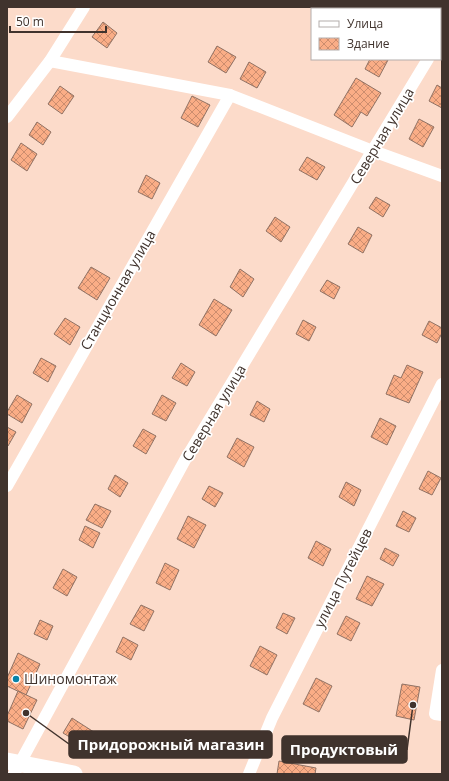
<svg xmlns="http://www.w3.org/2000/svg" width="449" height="781" viewBox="0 0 449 781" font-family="'Open Sans',sans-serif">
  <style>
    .building { fill: url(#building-cross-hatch); stroke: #907264 }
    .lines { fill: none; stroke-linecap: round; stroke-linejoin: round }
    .street { stroke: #fff; stroke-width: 12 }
    .secondary { stroke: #fff; stroke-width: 17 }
    .poi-dot { fill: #0882a8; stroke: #fff; stroke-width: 1.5 }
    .labels { text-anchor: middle; stroke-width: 3.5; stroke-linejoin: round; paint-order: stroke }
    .street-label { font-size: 14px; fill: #40332d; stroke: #fff }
    .poi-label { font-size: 14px; fill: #40332d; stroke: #fff; text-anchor: start }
    .leader { fill: none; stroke: #40332d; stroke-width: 1.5 }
    .callout-dot { fill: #40332d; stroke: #fff; stroke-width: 1.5 }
    .callout { fill: #40332d; stroke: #40332d; stroke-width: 1.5 }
    .callout-label { font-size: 15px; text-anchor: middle; font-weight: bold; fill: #fff }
  </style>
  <defs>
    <pattern id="building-cross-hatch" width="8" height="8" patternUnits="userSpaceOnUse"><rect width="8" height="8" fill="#faad86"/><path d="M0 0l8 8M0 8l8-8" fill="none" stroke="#cc8d6e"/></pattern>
  </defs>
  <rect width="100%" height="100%" fill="#fcdbca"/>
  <!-- building -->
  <g class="building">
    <polygon points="103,22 117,33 107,48 92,37"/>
    <polygon points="217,46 236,57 226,73 208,62"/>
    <polygon points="370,59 388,60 379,77 365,69"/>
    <polygon points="249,62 266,72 257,88 240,79"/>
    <polygon points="356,78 381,93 367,116 361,112 352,127 334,115"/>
    <polygon points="437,85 442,88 442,108 429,101"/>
    <polygon points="60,86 74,96 62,114 48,104"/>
    <polygon points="192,96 210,105 198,127 181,118"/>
    <polygon points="419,119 434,127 423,147 409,139"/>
    <polygon points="37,122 51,132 43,145 29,135"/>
    <polygon points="21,143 37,154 27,171 11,160"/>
    <polygon points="307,157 325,167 317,180 299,170"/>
    <polygon points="146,175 160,183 152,199 138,192"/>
    <polygon points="376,197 390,205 383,217 369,208"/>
    <polygon points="275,217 290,227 281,242 266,231"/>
    <polygon points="358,227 372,235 363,253 348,244"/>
    <polygon points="91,267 110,278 97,300 78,288"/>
    <polygon points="240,269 254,279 243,297 230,287"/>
    <polygon points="327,280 340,287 334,299 320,291"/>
    <polygon points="214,299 232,310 216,336 199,325"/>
    <polygon points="65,318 80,327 70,345 54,334"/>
    <polygon points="303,320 316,327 309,341 296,334"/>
    <polygon points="429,321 442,328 442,333 437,343 422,335"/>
    <polygon points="41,358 56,366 48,382 33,373"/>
    <polygon points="181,363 195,372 187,386 172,378"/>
    <polygon points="407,365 423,372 409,403 386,394 394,375 401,378"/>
    <polygon points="17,395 32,404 22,423 7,414 7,412"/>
    <polygon points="162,395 176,403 166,421 152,414"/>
    <polygon points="257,401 270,409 264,422 250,415"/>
    <polygon points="380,418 396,426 387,445 371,437"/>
    <polygon points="7,427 16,432 8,446 7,445"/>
    <polygon points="143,429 156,436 146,454 133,446"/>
    <polygon points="237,438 254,447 244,467 227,457"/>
    <polygon points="428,471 441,478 432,495 419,489"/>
    <polygon points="115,475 128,483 120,497 108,489"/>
    <polygon points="346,482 361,490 354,506 339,497"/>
    <polygon points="209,486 223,493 215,507 202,499"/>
    <polygon points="95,504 111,511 102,528 86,520"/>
    <polygon points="403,511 416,518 409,532 396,526"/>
    <polygon points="188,516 206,525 194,548 177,539"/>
    <polygon points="85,526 100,533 93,548 79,540"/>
    <polygon points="316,541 331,549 323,566 308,558"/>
    <polygon points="385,548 399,555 393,566 380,559"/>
    <polygon points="165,563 179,570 170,590 156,583"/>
    <polygon points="63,569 77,577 67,596 53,588"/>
    <polygon points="367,576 384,584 372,606 356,599"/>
    <polygon points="141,605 154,611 144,631 130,624"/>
    <polygon points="283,613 295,618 287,634 276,628"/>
    <polygon points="346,616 360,623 351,641 337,634"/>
    <polygon points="40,620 53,626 47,640 34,634"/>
    <polygon points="123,637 138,645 131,660 116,652"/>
    <polygon points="260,646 277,655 267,675 250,666"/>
    <polygon points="18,653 40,664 26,695 7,686 7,678"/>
    <polygon points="316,678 332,686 319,712 303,704"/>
    <polygon points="402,684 420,687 414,720 396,716"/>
    <polygon points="18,691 37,700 23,729 7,721 7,716"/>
    <polygon points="72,718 97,734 88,748 63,733"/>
    <polygon points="279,761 316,768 315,774 277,774"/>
  </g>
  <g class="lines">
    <!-- street -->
    <g class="street">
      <polyline points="440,38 442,35"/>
      <polyline points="50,61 230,95 373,151 442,176"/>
      <polyline points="7,117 50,61 84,7"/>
      <polyline points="7,486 230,95"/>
      <polyline points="442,670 435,714 442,715"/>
      <polyline points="14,774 185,460 428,59"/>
      <polyline points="249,774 272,718 442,384"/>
    </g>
    <!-- secondary -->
    <polyline class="secondary" points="7,761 74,774"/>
  </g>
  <!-- markers -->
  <circle class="poi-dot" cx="16" cy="679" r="4"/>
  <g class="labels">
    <!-- street labels -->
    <g class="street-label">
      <text transform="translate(382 136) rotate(-59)" y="5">Северная улица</text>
      <text transform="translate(118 290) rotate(-60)" y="5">Станционная улица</text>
      <text transform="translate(214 413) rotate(-59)" y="5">Северная улица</text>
      <text transform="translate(343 578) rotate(-63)" y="5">улица Путейцев</text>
    </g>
    <!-- poi labels -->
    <g class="poi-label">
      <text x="24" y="684">Шиномонтаж</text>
    </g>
  </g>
  <!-- callouts -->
  <path class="leader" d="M26 713L69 744M413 705L407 750"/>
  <g class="callout-dot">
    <circle cx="26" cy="713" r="4"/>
    <circle cx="413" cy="705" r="4"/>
  </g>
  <g class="callout">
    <rect x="69" y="731" width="203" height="27" rx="4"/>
    <rect x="282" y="736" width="125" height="27" rx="4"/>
  </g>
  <g class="callout-label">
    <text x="171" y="750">Придорожный магазин</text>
    <text x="344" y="755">Продуктовый</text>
  </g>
  <!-- border -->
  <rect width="449" height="781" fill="none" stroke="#40332d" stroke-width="16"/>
  <!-- legend -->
  <rect x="311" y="8" width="130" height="52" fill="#ffffff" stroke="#b3adab"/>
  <rect x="319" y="21" width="20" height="6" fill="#ffffff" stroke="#b3adab"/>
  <text x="347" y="28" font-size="12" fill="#40332d">Улица</text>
  <rect x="319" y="38" width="20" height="12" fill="url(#building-cross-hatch)" stroke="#b3adab"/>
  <text x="347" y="48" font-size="12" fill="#40332d">Здание</text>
  <!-- scale -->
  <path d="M10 26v6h96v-6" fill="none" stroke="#40332d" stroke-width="2"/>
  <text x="16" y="26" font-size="12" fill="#40332d" stroke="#ffffff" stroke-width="3" paint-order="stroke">50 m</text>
</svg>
